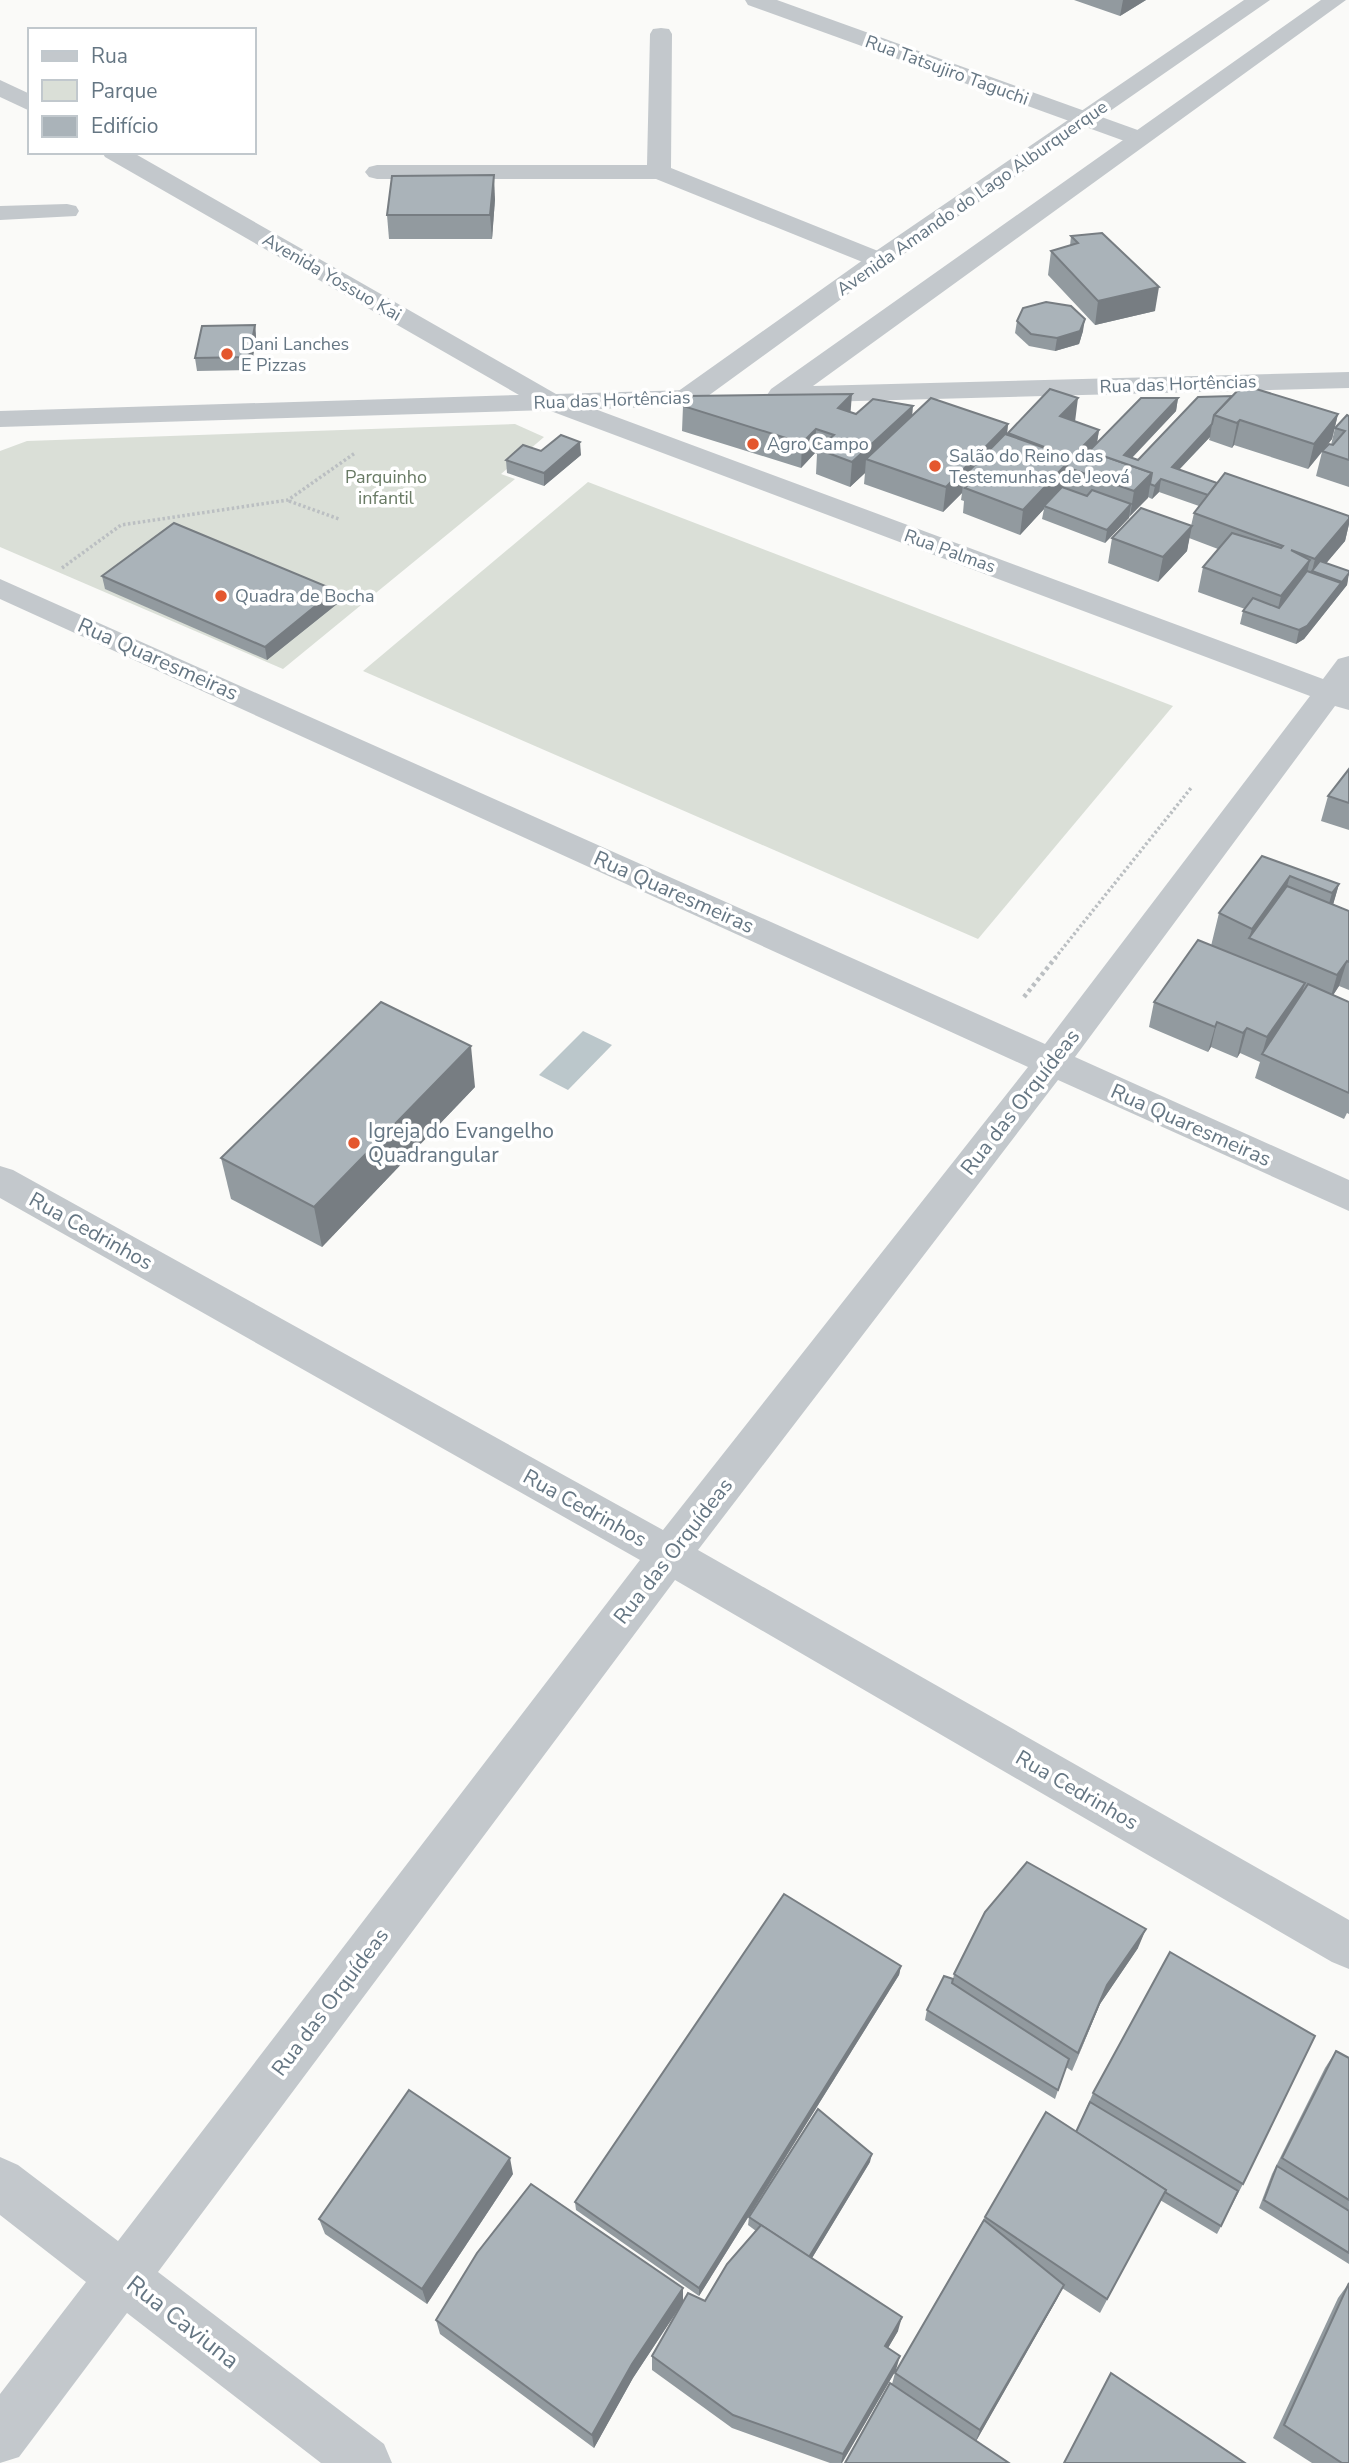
<svg xmlns="http://www.w3.org/2000/svg" width="1349" height="2463" viewBox="0 0 1349 2463" font-family="'Nunito Sans',sans-serif">
  <style>
    .green { fill: #dadfd7 }
    .water { fill: #bbc7cb }
    .lines { fill: none; stroke-linecap: round; stroke-linejoin: round }
    .path-far1 { stroke: #bbbfc2; stroke-width: 3.5; stroke-dasharray: 2.5 2.5; stroke-linecap: butt }
    .path { stroke: #bbbfc2; stroke-width: 4.5; stroke-dasharray: 3.5 3.5; stroke-linecap: butt }
    .service { fill: #c3c8cc; fill-rule: evenodd }
    .minor { fill: #c3c8cc; fill-rule: evenodd }
    .tertiary { fill: #c3c8cc; fill-rule: evenodd }
    .wall { fill: #929a9f }
    .shaded-wall { fill: #777d82 }
    .building { fill: #aab3b9; stroke: #777d82; stroke-width: 2 }
    .poi-dot { fill: #e4572e; stroke: #fff; stroke-width: 2.5 }
    .labels { text-anchor: middle; stroke-width: 7; stroke-linejoin: round; paint-order: stroke }
    .far-street-label { font-size: 18px; fill: #657683; stroke: #fff }
    .far-poi-label { font-size: 18px; fill: #657683; stroke: #fff; text-anchor: start }
    .far-park-label { font-size: 18px; fill: #687a64; stroke: #fff }
    .street-label { font-size: 21px; fill: #657683; stroke: #fff }
    .poi-label { font-size: 21px; fill: #657683; stroke: #fff; text-anchor: start }
    .near-street-label { font-size: 24px; fill: #657683; stroke: #fff }
  </style>
  <rect width="100%" height="100%" fill="#fafaf8"/>
  <!-- green -->
  <g class="green">
    <polygon points="515,424 544,437 501,474 515,479 283,669 0,547 0,451 27,441"/>
    <polygon points="588,482 1173,706 978,939 363,671"/>
  </g>
  <!-- water -->
  <polygon class="water" points="583,1031 612,1045 568,1090 539,1075"/>
  <g class="lines">
    <!-- path-far1 -->
    <g class="path-far1">
      <polyline points="289,501 339,519"/>
      <polyline points="62,568 121,525 288,500 355,453"/>
      <polyline points="1055,958 1191,788"/>
    </g>
    <!-- path -->
    <polyline class="path" points="1024,997 1056,957"/>
    <!-- service -->
    <polygon class="service" points="661,28 669,29 672,34 671,168 888,255 891,260 888,265 879,267 870,265 656,179 377,179 369,177 365,172 369,167 377,165 647,165 650,34 653,29"/>
    <!-- minor -->
    <g class="minor">
      <polygon points="745,0 777,0 1146,133 1150,138 1146,143 1138,145 1130,143 748,5"/>
      <polygon points="0,80 30,94 30,111 0,97"/>
      <polygon points="102,152 132,152 556,394 687,390 697,392 701,398 697,404 687,406 595,409 1323,679 1338,659 1349,656 1349,710 1335,706 1075,1057 1349,1180 1349,1211 1058,1080 698,1550 1349,1920 1349,1969 1332,1962 675,1580 158,2272 384,2444 392,2463 321,2463 127,2313 19,2457 0,2463 0,2394 86,2282 0,2215 0,2157 18,2165 118,2241 640,1560 0,1198 0,1166 13,1170 663,1530 1028,1067 0,599 0,579 1045,1044 1310,696 548,410 0,427 0,411 519,395 105,157"/>
      <polygon points="67,204 76,206 79,211 76,216 0,220 0,206"/>
    </g>
    <!-- tertiary -->
    <g class="tertiary">
      <polygon points="1244,0 1270,0 888,265 697,404 687,406 677,404 673,398 677,392 870,255"/>
      <polygon points="1321,0 1346,0 813,386 1349,372 1349,388 783,403 771,401 767,395 771,389"/>
    </g>
  </g>
  <!-- wall -->
  <g class="wall">
    <polygon points="1074,0 1146,0 1120,16"/>
    <polygon points="495,199 492,239 389,239 387,215"/>
    <polygon points="1071,236 1155,311 1095,325 1048,275 1051,251 1070,246"/>
    <polygon points="1017,321 1083,331 1079,344 1055,351 1029,346 1015,333"/>
    <polygon points="255,325 256,337 251,370 197,371 195,358"/>
    <polygon points="1198,397 1338,414 1332,439 1324,449 1331,445 1335,428 1349,416 1349,487 1316,476 1322,452 1308,469 1234,445 1232,448 1209,440 1210,437 1179,470 1217,483 1349,516 1349,524 1345,541 1326,563 1349,571 1347,585 1304,639 1296,644 1240,624 1243,611 1245,609 1198,592 1203,567 1218,549 1189,538 1187,551 1158,582 1108,563 1112,538 1191,526 1194,513 1199,506 1159,492 1152,499 1148,497 1105,543 1042,519 1044,509 1020,535 963,513 964,501 961,500 962,493 943,512 864,484 865,473 850,487 816,474 817,454 815,453 801,468 682,431 683,406 851,412 856,414 912,416 1008,424 1007,435 1008,433 1075,421 1099,430 1097,443 1178,398 1176,411 1132,458 1138,460"/>
    <polygon points="541,451 581,455 544,486 507,473 506,460"/>
    <polygon points="102,576 335,590 337,604 267,660 105,589"/>
    <polygon points="1349,769 1349,830 1321,821 1328,796"/>
    <polygon points="1262,856 1339,884 1333,904 1349,911 1349,990 1339,986 1333,995 1349,1002 1349,1114 1347,1113 1344,1119 1255,1078 1260,1062 1240,1053 1237,1058 1211,1047 1208,1052 1149,1027 1154,1002 1211,946 1219,913"/>
    <polygon points="475,1087 322,1247 231,1199 221,1158"/>
    <polygon points="1138,1948 1100,2004 1072,2071 1066,2067 1055,2099 925,2020 927,2010 953,1979 954,1974"/>
    <polygon points="901,1966 899,1975 699,2296 576,2210 575,2202"/>
    <polygon points="1336,2051 1349,2058 1349,2264 1259,2208 1272,2174 1325,2068"/>
    <polygon points="1093,2093 1243,2184 1217,2234 1160,2200 1100,2313 1062,2288 1057,2299 976,2441 892,2384 895,2373 985,2217 1076,2132"/>
    <polygon points="870,2162 812,2258 898,2331 888,2348 896,2370 842,2463 830,2463 732,2428 652,2370 652,2356 705,2301 756,2231 748,2225 749,2217"/>
    <polygon points="513,2174 427,2304 325,2234 319,2219"/>
    <polygon points="1349,2283 1349,2463 1312,2463 1273,2438 1338,2298"/>
    <polygon points="683,2288 683,2302 633,2378 594,2448 440,2334 436,2320"/>
  </g>
  <!-- shaded-wall -->
  <g class="shaded-wall">
    <polygon points="1123,0 1146,0 1120,16"/>
    <polygon points="494,175 495,199 492,239 490,215"/>
    <polygon points="1159,287 1155,311 1095,325 1098,301"/>
    <polygon points="1085,319 1083,331 1079,344 1055,351 1057,338"/>
    <polygon points="255,325 256,337 251,370 249,357"/>
    <polygon points="852,394 850,419 838,408"/>
    <polygon points="1078,398 1075,422 1060,416"/>
    <polygon points="1178,398 1176,411 1122,468 1124,455"/>
    <polygon points="913,406 911,430 866,459 865,473 850,487 852,462"/>
    <polygon points="1338,414 1332,439 1308,469 1314,444"/>
    <polygon points="1240,420 1234,445 1232,448 1237,423"/>
    <polygon points="1008,424 1005,449 973,479 964,476 962,493 943,512 946,487"/>
    <polygon points="1212,424 1210,437 1169,480 1172,467"/>
    <polygon points="816,429 815,453 801,468 802,443"/>
    <polygon points="1099,430 1095,454 1081,448"/>
    <polygon points="580,442 581,455 544,486 544,473"/>
    <polygon points="1074,456 1066,467 1062,489 1044,506 1044,509 1020,535 1023,510"/>
    <polygon points="1152,473 1148,498 1130,516 1134,491"/>
    <polygon points="1161,479 1159,492 1152,499 1155,486"/>
    <polygon points="1131,504 1129,518 1105,543 1107,530"/>
    <polygon points="1349,519 1349,524 1345,541 1318,573 1312,571 1315,559"/>
    <polygon points="1192,526 1187,551 1158,582 1163,557"/>
    <polygon points="1310,560 1304,585 1275,621 1281,596"/>
    <polygon points="1349,573 1347,585 1304,639 1296,644 1299,630"/>
    <polygon points="335,590 337,604 267,660 265,647"/>
    <polygon points="1290,876 1280,911 1249,938 1252,929"/>
    <polygon points="1339,884 1329,919 1322,928 1332,893"/>
    <polygon points="1347,961 1339,986 1330,1000 1337,975"/>
    <polygon points="1305,983 1297,1008 1262,1054 1267,1037"/>
    <polygon points="1217,1022 1211,1047 1208,1052 1215,1027"/>
    <polygon points="1247,1028 1240,1053 1237,1058 1243,1033"/>
    <polygon points="471,1046 475,1087 322,1247 314,1207"/>
    <polygon points="1146,1929 1138,1948 1100,2004 1072,2071 1107,1985"/>
    <polygon points="901,1966 899,1975 699,2296 699,2288"/>
    <polygon points="872,2154 870,2162 806,2268 807,2260"/>
    <polygon points="510,2158 513,2174 427,2304 422,2289"/>
    <polygon points="1064,2285 1057,2299 975,2443 980,2430"/>
    <polygon points="683,2288 683,2302 633,2378 594,2448 592,2435 632,2364"/>
    <polygon points="902,2317 898,2331 881,2360 885,2346"/>
    <polygon points="900,2356 896,2370 842,2463 841,2463 843,2454"/>
  </g>
  <!-- building -->
  <g class="building">
    <polygon points="494,175 490,215 387,215 392,176"/>
    <polygon points="1102,233 1159,287 1098,301 1051,251 1078,243 1071,236"/>
    <polygon points="1046,302 1071,306 1085,319 1080,331 1057,338 1031,334 1017,321 1023,308"/>
    <polygon points="255,325 249,357 195,358 202,326"/>
    <polygon points="1243,385 1338,414 1314,444 1240,420 1237,423 1214,415"/>
    <polygon points="1050,389 1078,398 1060,416 1099,430 1081,448 1152,473 1134,491 1066,467 1074,456 1023,510 965,488 973,479 964,476 1005,434 1065,455 1008,433"/>
    <polygon points="852,394 838,408 856,414 873,399 913,406 852,462 817,449 834,435 816,429 802,443 683,406 688,396"/>
    <polygon points="1232,396 1214,415 1212,424 1172,467 1217,483 1208,495 1161,479 1155,486 1150,484 1152,473 1089,451 1141,398 1178,398 1124,455 1138,460 1198,397"/>
    <polygon points="931,398 1008,424 946,487 866,459"/>
    <polygon points="1347,415 1349,416 1349,460 1322,451 1329,444 1333,445 1345,431 1335,428"/>
    <polygon points="561,435 580,442 544,473 506,460 523,445 541,451"/>
    <polygon points="1225,473 1349,516 1349,519 1315,559 1291,550 1310,560 1281,596 1203,567 1232,533 1281,548 1283,546 1194,513"/>
    <polygon points="1062,487 1087,496 1092,490 1131,504 1107,530 1044,506"/>
    <polygon points="1141,508 1192,526 1163,557 1112,538"/>
    <polygon points="174,523 335,590 265,647 102,576"/>
    <polygon points="1320,561 1349,571 1349,573 1342,582 1312,571"/>
    <polygon points="1307,571 1341,583 1307,626 1299,630 1243,611 1253,598 1279,608"/>
    <polygon points="1349,769 1349,803 1328,796"/>
    <polygon points="1262,856 1339,884 1332,893 1290,876 1252,929 1219,913"/>
    <polygon points="1287,886 1349,911 1349,962 1347,961 1337,975 1249,938"/>
    <polygon points="1198,940 1305,983 1267,1037 1247,1028 1243,1033 1217,1022 1215,1027 1154,1002"/>
    <polygon points="1308,984 1349,1002 1349,1093 1262,1054"/>
    <polygon points="381,1002 471,1046 314,1207 221,1158"/>
    <polygon points="1027,1862 1146,1929 1107,1985 1078,2053 954,1974 985,1912"/>
    <polygon points="784,1894 901,1966 699,2288 575,2202"/>
    <polygon points="1170,1952 1315,2036 1243,2184 1093,2093"/>
    <polygon points="944,1976 953,1979 952,1983 1069,2059 1058,2090 927,2010"/>
    <polygon points="1336,2051 1349,2058 1349,2200 1282,2158"/>
    <polygon points="409,2090 510,2158 422,2289 319,2219"/>
    <polygon points="1090,2102 1238,2191 1221,2226 1165,2192 1166,2190 1076,2132"/>
    <polygon points="818,2109 872,2154 809,2257 749,2217"/>
    <polygon points="1046,2112 1166,2190 1107,2299 985,2217"/>
    <polygon points="1277,2166 1349,2211 1349,2253 1264,2200"/>
    <polygon points="531,2184 683,2288 632,2364 592,2435 436,2320 477,2253"/>
    <polygon points="984,2220 1064,2285 980,2430 895,2373"/>
    <polygon points="761,2225 902,2317 885,2346 900,2356 843,2454 733,2415 652,2356 688,2293 705,2301 727,2264"/>
    <polygon points="1349,2283 1349,2463 1342,2463 1284,2425"/>
    <polygon points="1111,2373 1245,2463 1064,2463"/>
    <polygon points="890,2383 1009,2463 845,2463"/>
  </g>
  <!-- markers -->
  <g class="poi-dot">
    <circle cx="227" cy="354" r="7"/>
    <circle cx="753" cy="444" r="7"/>
    <circle cx="935" cy="466" r="7"/>
    <circle cx="221" cy="596" r="7"/>
    <circle cx="354" cy="1143" r="7"/>
  </g>
  <g class="labels">
    <!-- far-street labels -->
    <g class="far-street-label">
      <text transform="translate(947 70) rotate(20)" y="6">Rua Tatsujiro Taguchi</text>
      <text transform="translate(972 198) rotate(-35)" y="6">Avenida Amando do Lago Alburquerque</text>
      <text transform="translate(332 277) rotate(30)" y="6">Avenida Yossuo Kai</text>
      <text transform="translate(1178 384) rotate(-2)" y="6">Rua das Hortências</text>
      <text transform="translate(612 400) rotate(-2)" y="6">Rua das Hortências</text>
      <text transform="translate(950 551) rotate(20)" y="6">Rua Palmas</text>
    </g>
    <!-- far-poi labels -->
    <g class="far-poi-label">
      <text x="241" y="350">Dani Lanches<tspan x="241" dy="21">E Pizzas</tspan></text>
      <text x="767" y="450">Agro Campo</text>
      <text x="949" y="462">Salão do Reino das<tspan x="949" dy="21">Testemunhas de Jeová</tspan></text>
      <text x="235" y="602">Quadra de Bocha</text>
    </g>
    <!-- far-park labels -->
    <g class="far-park-label">
      <text x="386" y="483">Parquinho<tspan x="386" dy="21">infantil</tspan></text>
    </g>
    <!-- street labels -->
    <g class="street-label">
      <text transform="translate(158 659) rotate(24)" y="7">Rua Quaresmeiras</text>
      <text transform="translate(674 892) rotate(24)" y="7">Rua Quaresmeiras</text>
      <text transform="translate(1020 1102) rotate(-52)" y="7">Rua das Orquídeas</text>
      <text transform="translate(1191 1125) rotate(24)" y="7">Rua Quaresmeiras</text>
      <text transform="translate(91 1231) rotate(29)" y="7">Rua Cedrinhos</text>
      <text transform="translate(585 1508) rotate(29)" y="7">Rua Cedrinhos</text>
      <text transform="translate(673 1551) rotate(-52)" y="7">Rua das Orquídeas</text>
      <text transform="translate(1077 1790) rotate(30)" y="7">Rua Cedrinhos</text>
      <text transform="translate(330 2002) rotate(-53)" y="7">Rua das Orquídeas</text>
    </g>
    <!-- poi labels -->
    <g class="poi-label">
      <text x="368" y="1138">Igreja do Evangelho<tspan x="368" dy="24">Quadrangular</tspan></text>
    </g>
    <!-- near-street labels -->
    <g class="near-street-label">
      <text transform="translate(183 2322) rotate(38)" y="8">Rua Caviuna</text>
    </g>
  </g>
  <!-- legend -->
  <rect x="28" y="28" width="228" height="126" fill="#ffffff" stroke="#c1c8cd" stroke-width="2"/>
  <rect x="42" y="51" width="35" height="10" fill="#c3c8cc" stroke="#c1c8cd" stroke-width="2"/>
  <text x="91" y="63" font-size="21" fill="#657683">Rua</text>
  <rect x="42" y="80" width="35" height="21" fill="#dadfd7" stroke="#c1c8cd" stroke-width="2"/>
  <text x="91" y="98" font-size="21" fill="#657683">Parque</text>
  <rect x="42" y="116" width="35" height="21" fill="#aab3b9" stroke="#c1c8cd" stroke-width="2"/>
  <text x="91" y="133" font-size="21" fill="#657683">Edifício</text>
</svg>
